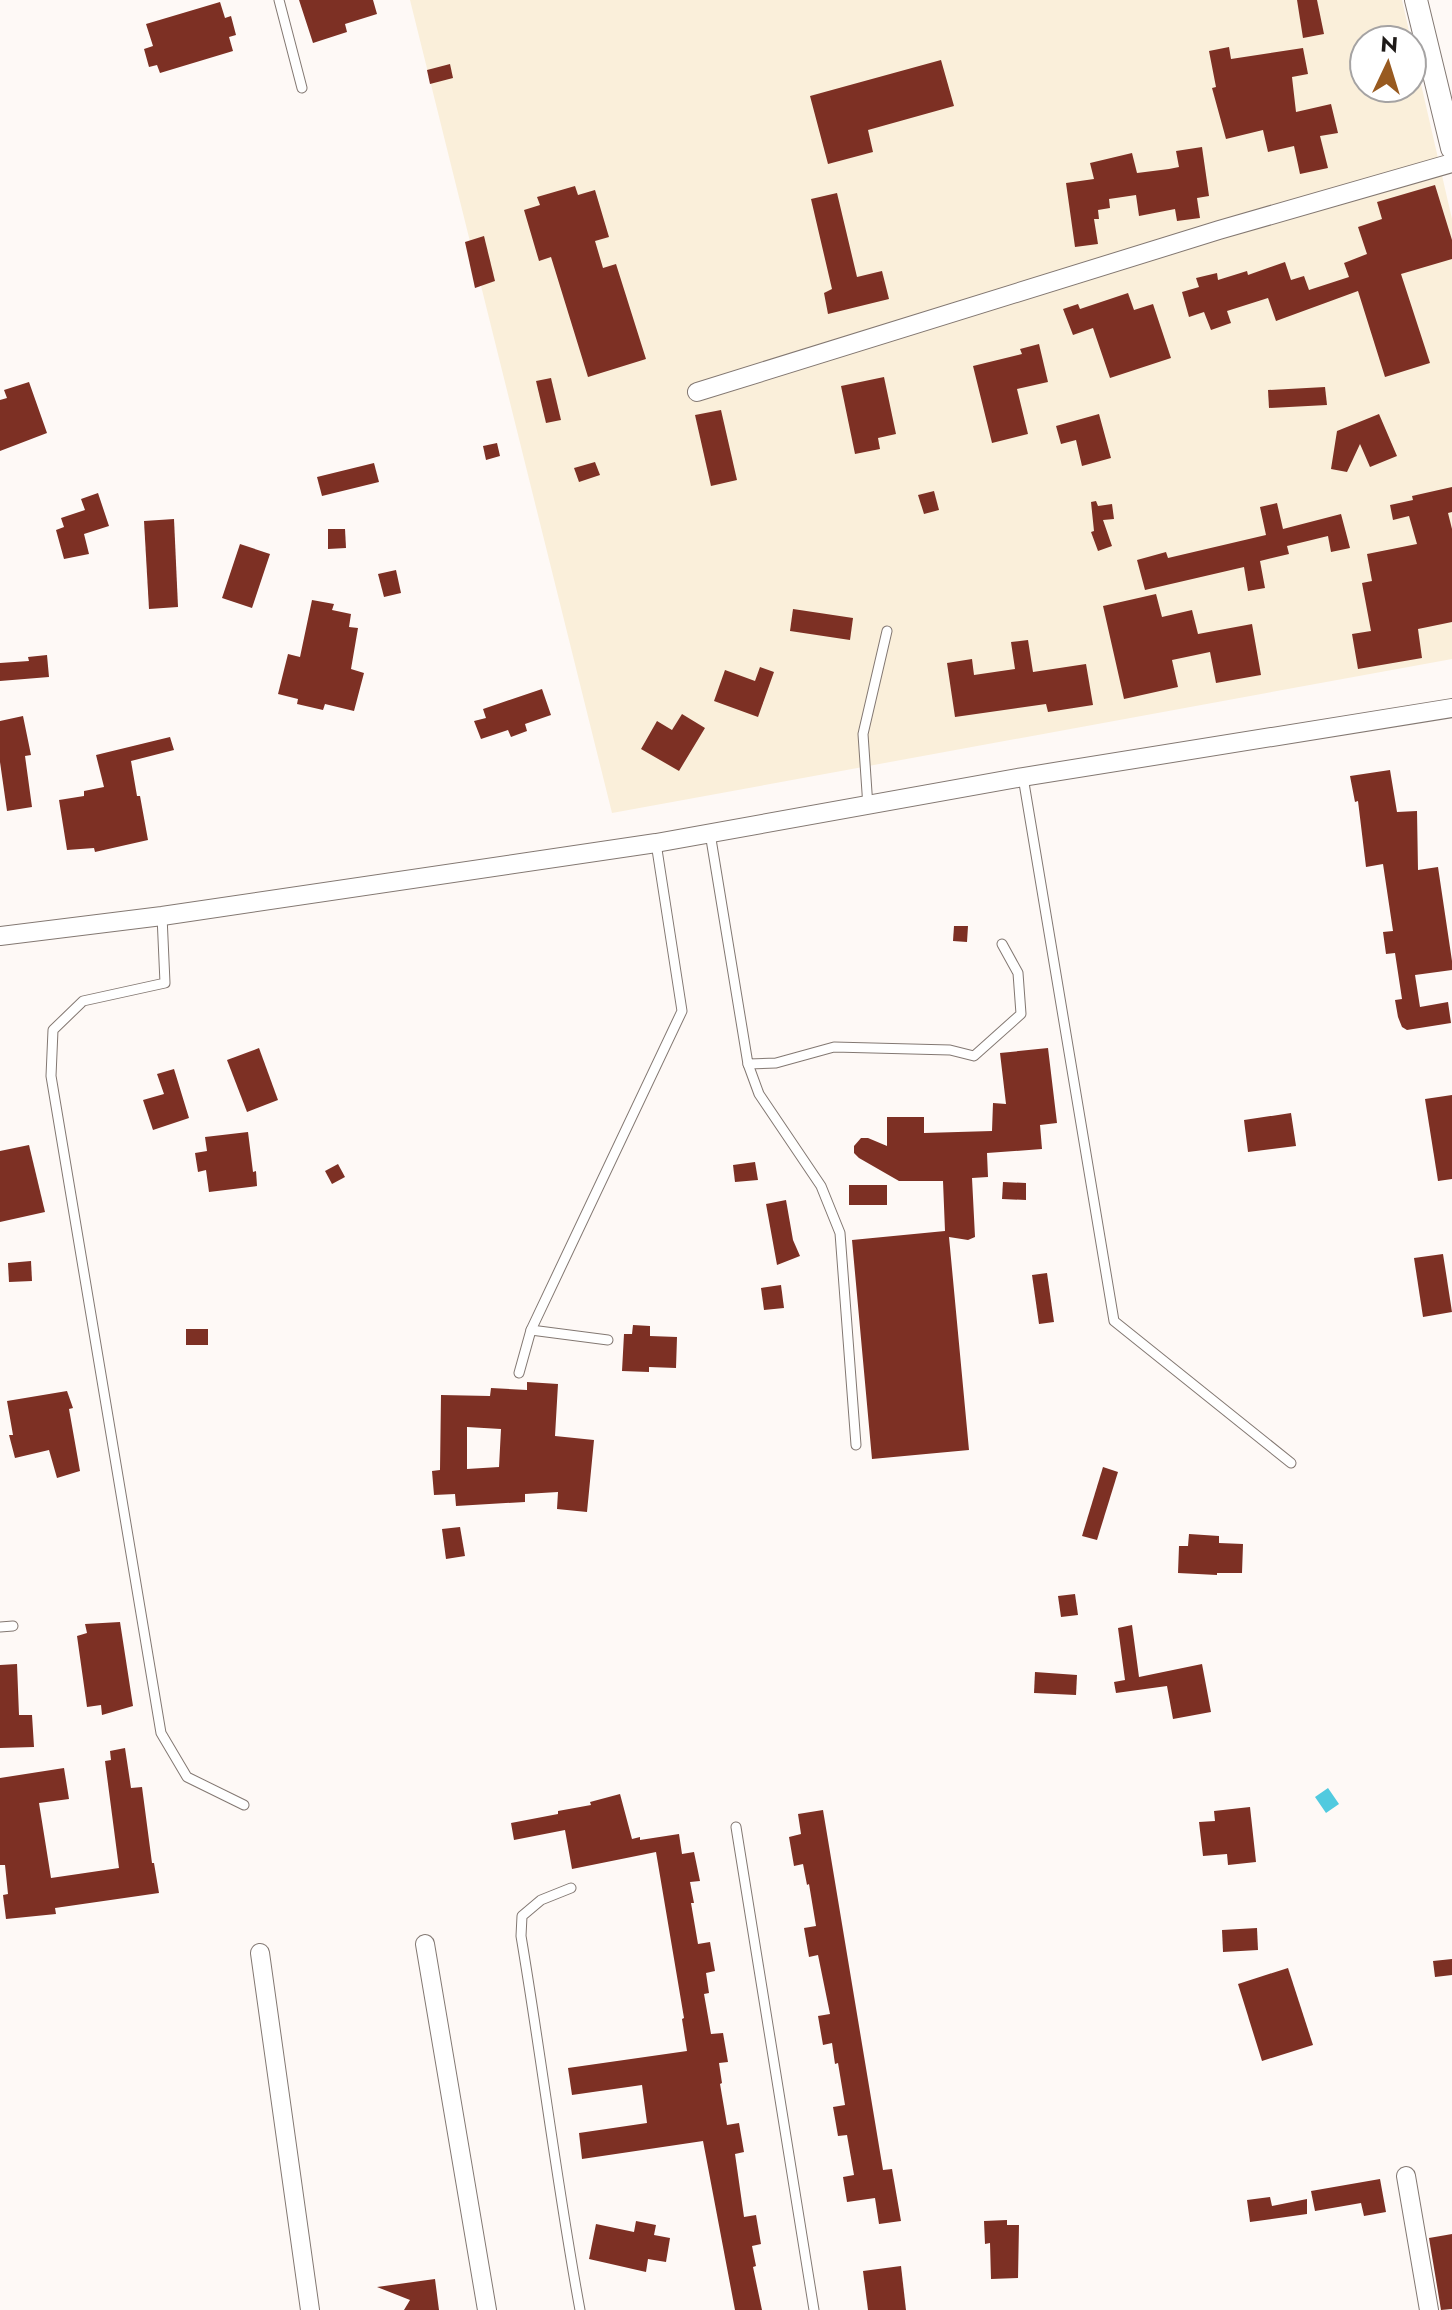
<svg xmlns="http://www.w3.org/2000/svg" width="1452" height="2310" viewBox="0 0 1452 2310" font-family="Jost,sans-serif">
  <style>
    .commercial { fill: #faefda }
    .water { fill: #51cadf }
    .building { fill: #7d3024; fill-rule: evenodd }
    .lines { fill: none; stroke-linecap: round; stroke-linejoin: round }
    .service-casing { stroke: #837872; stroke-width: 11 }
    .minor-casing { stroke: #837872; stroke-width: 20 }
    .tertiary-casing { stroke: #837872; stroke-width: 24 }
    .service { stroke: #fff; stroke-width: 9 }
    .minor { stroke: #fff; stroke-width: 18 }
    .tertiary { stroke: #fff; stroke-width: 22 }
  </style>
  <rect width="100%" height="100%" fill="#fef9f6"/>
  <!-- commercial -->
  <polygon class="commercial" points="410,0 1402,0 1411,40 1364,40 1364,88 1412,88 1412,45 1452,219 1452,659 612,813"/>
  <!-- water -->
  <polygon class="water" points="1328,1788 1339,1804 1326,1813 1315,1797"/>
  <!-- building -->
  <g class="building">
    <polygon points="299,0 373,0 377,14 345,24 347,32 313,43"/>
    <polygon points="1297,0 1317,0 1324,34 1303,38"/>
    <polygon points="220,2 225,18 231,16 236,35 229,37 233,51 160,73 157,65 149,67 144,49 153,46 146,24"/>
    <polygon points="1229,47 1231,59 1303,48 1308,74 1292,77 1296,112 1331,104 1338,133 1320,136 1328,168 1300,174 1294,146 1268,152 1263,130 1226,139 1212,88 1216,87 1209,51"/>
    <polygon points="941,60 954,106 868,130 873,152 828,164 810,96"/>
    <polygon points="450,64 453,78 430,84 427,70"/>
    <polygon points="1202,147 1209,196 1197,198 1200,218 1177,221 1175,209 1139,216 1136,195 1109,199 1110,208 1098,210 1099,219 1094,219 1098,244 1075,247 1066,183 1094,179 1090,163 1132,153 1137,173 1169,169 1179,167 1176,151"/>
    <polygon points="1435,185 1452,240 1452,259 1401,274 1430,363 1385,377 1358,291 1276,321 1268,298 1227,311 1231,323 1211,330 1204,312 1189,317 1182,292 1199,287 1196,278 1217,273 1218,280 1247,271 1248,275 1285,262 1291,280 1304,276 1309,290 1349,277 1344,263 1367,254 1358,227 1382,219 1377,202"/>
    <polygon points="575,186 578,195 595,190 609,237 595,241 603,268 616,264 646,359 588,377 551,257 539,261 524,210 540,205 537,197"/>
    <polygon points="837,193 857,277 882,271 889,299 828,314 824,293 832,289 811,199"/>
    <polygon points="484,236 495,281 475,288 465,242"/>
    <polygon points="1128,293 1134,310 1153,304 1171,358 1110,378 1093,328 1073,335 1063,309 1078,304 1080,309"/>
    <polygon points="1039,344 1048,382 1017,389 1028,434 992,443 973,366 1022,354 1020,349"/>
    <polygon points="884,377 896,434 878,438 880,449 855,454 841,386"/>
    <polygon points="551,378 561,420 546,423 536,381"/>
    <polygon points="29,382 47,433 0,451 0,400 7,398 4,390"/>
    <polygon points="1325,387 1327,405 1269,408 1268,390"/>
    <polygon points="721,410 737,480 711,486 695,415"/>
    <polygon points="1099,414 1111,458 1082,466 1076,440 1061,444 1056,426"/>
    <polygon points="1379,414 1397,456 1370,467 1360,444 1347,472 1331,469 1337,431"/>
    <polygon points="497,443 500,456 486,460 483,446"/>
    <polygon points="595,462 600,475 579,482 574,468"/>
    <polygon points="374,463 379,482 322,496 317,477"/>
    <polygon points="1452,487 1452,512 1448,513 1452,529 1452,622 1418,629 1422,658 1358,669 1352,634 1371,631 1362,583 1372,581 1367,554 1417,544 1409,516 1393,520 1390,505 1413,500 1412,496"/>
    <polygon points="934,491 939,510 924,514 918,495"/>
    <polygon points="98,493 109,526 84,534 89,554 64,559 56,530 64,527 61,518 85,510 81,499"/>
    <polygon points="1096,501 1098,506 1112,504 1114,519 1103,520 1112,546 1098,551 1091,532 1094,531 1091,502"/>
    <polygon points="1277,503 1283,529 1341,514 1350,548 1331,552 1328,536 1287,546 1289,554 1260,561 1265,588 1248,591 1244,567 1145,590 1137,560 1166,552 1168,558 1266,535 1260,507"/>
    <polygon points="174,519 178,607 149,609 144,521"/>
    <polygon points="328,529 345,529 346,548 328,549"/>
    <polygon points="240,544 270,554 252,608 222,598"/>
    <polygon points="396,570 401,593 384,597 378,574"/>
    <polygon points="1156,594 1162,617 1192,610 1198,634 1252,624 1261,675 1216,683 1210,652 1172,660 1178,687 1124,699 1103,606"/>
    <polygon points="312,600 334,604 332,610 351,614 349,627 358,628 351,669 364,673 354,711 325,704 323,710 297,704 298,699 278,694 288,654 300,657"/>
    <polygon points="793,609 853,618 850,640 790,631"/>
    <polygon points="1028,640 1033,672 1086,664 1093,705 1048,712 1046,704 955,717 947,663 972,659 974,675 1015,669 1011,642"/>
    <polygon points="47,655 49,677 0,681 0,663 29,661 28,657"/>
    <polygon points="760,667 774,672 758,717 714,701 725,670 755,681"/>
    <polygon points="542,689 551,715 525,724 527,731 511,737 508,730 481,739 474,721 486,718 483,709"/>
    <polygon points="682,714 705,728 679,771 641,749 657,721 672,730"/>
    <polygon points="23,716 31,755 25,756 32,807 7,811 0,762 0,721"/>
    <polygon points="170,737 174,750 131,761 137,796 140,796 148,840 95,852 94,848 67,850 59,800 84,796 84,791 104,787 96,755"/>
    <polygon points="1390,770 1397,812 1417,811 1418,870 1438,867 1452,961 1452,970 1415,975 1420,1007 1448,1002 1451,1023 1407,1030 1402,1027 1398,1017 1395,1000 1402,999 1395,953 1386,954 1383,932 1393,931 1383,864 1366,867 1358,801 1355,802 1350,776"/>
    <polygon points="954,926 968,926 967,942 953,941"/>
    <polygon points="259,1048 278,1100 247,1112 227,1060"/>
    <polygon points="1048,1048 1057,1123 1040,1125 1042,1149 987,1153 988,1177 972,1178 975,1237 968,1240 949,1237 969,1450 872,1459 852,1240 945,1231 943,1181 899,1181 859,1158 854,1153 854,1146 861,1138 868,1138 887,1146 887,1117 924,1117 924,1133 992,1131 993,1103 1006,1104 1000,1053"/>
    <polygon points="174,1069 189,1118 153,1130 143,1100 164,1094 157,1074"/>
    <polygon points="1452,1095 1452,1179 1438,1181 1425,1099"/>
    <polygon points="1291,1113 1296,1146 1248,1152 1244,1120"/>
    <polygon points="248,1132 253,1172 256,1171 257,1186 209,1192 206,1170 198,1172 195,1153 207,1151 205,1137"/>
    <polygon points="29,1145 45,1212 0,1222 0,1151"/>
    <polygon points="755,1162 758,1180 735,1182 733,1165"/>
    <polygon points="338,1164 345,1177 332,1184 325,1171"/>
    <polygon points="1003,1182 1026,1183 1026,1200 1002,1199"/>
    <rect x="849" y="1185" width="38" height="20"/>
    <polygon points="786,1200 793,1240 800,1256 777,1265 766,1204"/>
    <polygon points="1443,1254 1452,1312 1423,1317 1414,1258"/>
    <polygon points="31,1261 32,1281 9,1282 8,1263"/>
    <polygon points="1047,1273 1054,1322 1039,1324 1032,1275"/>
    <polygon points="781,1285 784,1308 764,1310 761,1288"/>
    <polygon points="633,1325 650,1326 650,1336 677,1337 676,1368 649,1367 649,1372 622,1371 624,1334 632,1334"/>
    <rect x="186" y="1329" width="22" height="16"/>
    <path d="M527 1382 558 1384 555 1436 594 1440 587 1512 557 1509 558 1492 525 1494V1502L456 1506 455 1494 434 1495 432 1471 440 1470 441 1395 490 1396 491 1388 527 1390ZM467 1427 501 1429 499 1467 467 1469Z"/>
    <polygon points="67,1391 73,1408 69,1409 80,1471 57,1478 49,1450 15,1458 9,1435 13,1435 7,1401"/>
    <polygon points="1103,1467 1118,1472 1097,1540 1082,1536"/>
    <polygon points="460,1527 465,1556 446,1559 442,1529"/>
    <polygon points="1189,1534 1219,1536 1219,1543 1243,1544 1242,1573 1217,1573 1217,1575 1178,1573 1179,1546 1188,1546"/>
    <polygon points="1075,1594 1078,1615 1061,1617 1058,1596"/>
    <polygon points="120,1622 133,1706 102,1715 101,1705 87,1707 77,1636 87,1633 85,1624"/>
    <polygon points="1132,1625 1139,1677 1202,1664 1211,1712 1173,1719 1167,1686 1116,1693 1114,1682 1125,1680 1118,1628"/>
    <polygon points="17,1664 19,1715 32,1715 34,1747 0,1748 0,1665"/>
    <polygon points="1035,1672 1077,1675 1076,1695 1034,1693"/>
    <polygon points="125,1748 131,1788 142,1787 152,1863 154,1863 159,1893 55,1908 56,1914 6,1919 3,1895 8,1894 5,1865 0,1865 0,1778 64,1768 69,1799 39,1803 51,1878 119,1868 105,1761 111,1760 110,1751"/>
    <polygon points="620,1794 632,1839 640,1837 640,1840 679,1834 682,1854 694,1852 700,1881 690,1882 694,1903 691,1903 698,1944 710,1942 715,1971 706,1973 709,1993 704,1994 711,2034 723,2033 728,2062 719,2063 722,2083 720,2084 727,2125 739,2123 744,2152 735,2154 744,2217 756,2215 761,2244 752,2246 756,2266 753,2267 762,2310 735,2310 703,2141 582,2159 579,2133 647,2123 642,2085 572,2095 568,2068 687,2051 682,2019 684,2018 656,1852 572,1869 565,1830 514,1840 511,1823 558,1814 558,1811 591,1805 590,1802"/>
    <polygon points="1250,1807 1256,1862 1228,1865 1227,1854 1203,1856 1199,1822 1215,1821 1214,1811"/>
    <polygon points="823,1810 883,2170 892,2169 901,2221 879,2224 875,2198 847,2202 843,2177 854,2175 847,2135 838,2136 833,2107 845,2105 838,2063 835,2064 832,2043 823,2045 818,2016 830,2014 818,1955 809,1957 804,1928 816,1926 809,1884 807,1885 803,1864 794,1866 789,1837 801,1834 798,1814"/>
    <polygon points="1257,1928 1258,1950 1223,1952 1222,1930"/>
    <polygon points="1452,1959 1452,1975 1435,1977 1433,1961"/>
    <polygon points="1288,1968 1313,2045 1262,2061 1238,1984"/>
    <polygon points="1380,2179 1386,2212 1364,2216 1361,2203 1315,2211 1311,2191"/>
    <polygon points="1270,2197 1272,2206 1307,2199 1307,2214 1250,2222 1247,2200"/>
    <polygon points="1007,2220 1007,2225 1019,2225 1018,2278 991,2279 990,2243 985,2244 984,2221"/>
    <polygon points="636,2221 656,2225 654,2235 670,2238 666,2262 648,2259 646,2272 589,2259 596,2224 634,2232"/>
    <polygon points="1452,2234 1452,2309 1441,2310 1429,2238"/>
    <polygon points="901,2266 906,2310 868,2310 863,2271"/>
    <polygon points="435,2279 439,2310 404,2310 410,2300 377,2287"/>
  </g>
  <g class="lines">
    <!-- service casing -->
    <g class="service-casing">
      <g id="service">
        <polyline points="279,0 302,88"/>
        <polyline points="1023,777 1114,1321 1291,1463"/>
        <polyline points="868,807 863,734 887,631"/>
        <polyline points="710,833 748,1064 776,1063 834,1047 950,1050 974,1056 1021,1014 1018,973 1002,944"/>
        <polyline points="162,916 165,983 83,1001 53,1030 51,1076 161,1733 187,1777 244,1805"/>
        <polyline points="748,1064 759,1094 821,1186 840,1233 856,1445"/>
        <polyline points="531,1330 608,1340"/>
        <polyline points="519,1373 531,1330 682,1011 656,843"/>
        <polyline points="0,1627 13,1626"/>
        <polyline points="736,1827 814,2310"/>
        <path d="M571 1888 541 1900 522 1916 521 1936C542 2061 557 2186 580 2310"/>
      </g>
    </g>
    <!-- minor casing -->
    <g class="minor-casing">
      <g id="minor">
        <polyline points="697,392 1219,230 1452,163"/>
        <polyline points="0,936 162,916 656,843 1023,777 1452,708"/>
        <polyline points="425,1944 487,2310"/>
        <polyline points="260,1953 310,2310"/>
        <polyline points="1406,2176 1429,2310"/>
      </g>
    </g>
    <!-- tertiary casing -->
    <g class="tertiary-casing">
      <polyline id="tertiary" points="1416,0 1452,148"/>
    </g>
    <!-- service -->
    <use href="#service" class="service"/>
    <!-- minor -->
    <use href="#minor" class="minor"/>
    <!-- tertiary -->
    <use href="#tertiary" class="tertiary"/>
  </g>
  <!-- north arrow -->
  <g transform="translate(1388 64) rotate(4)"><circle r="38" fill="#ffffff" stroke="#a5a3a3" stroke-width="2"/>
  <path d="M0-6L14 30L0 20L-14 30Z" fill="#985a20"/>
  <text y="-12" font-size="22" font-weight="bold" text-anchor="middle" fill="#1e1a18">N</text>
  </g>
</svg>
